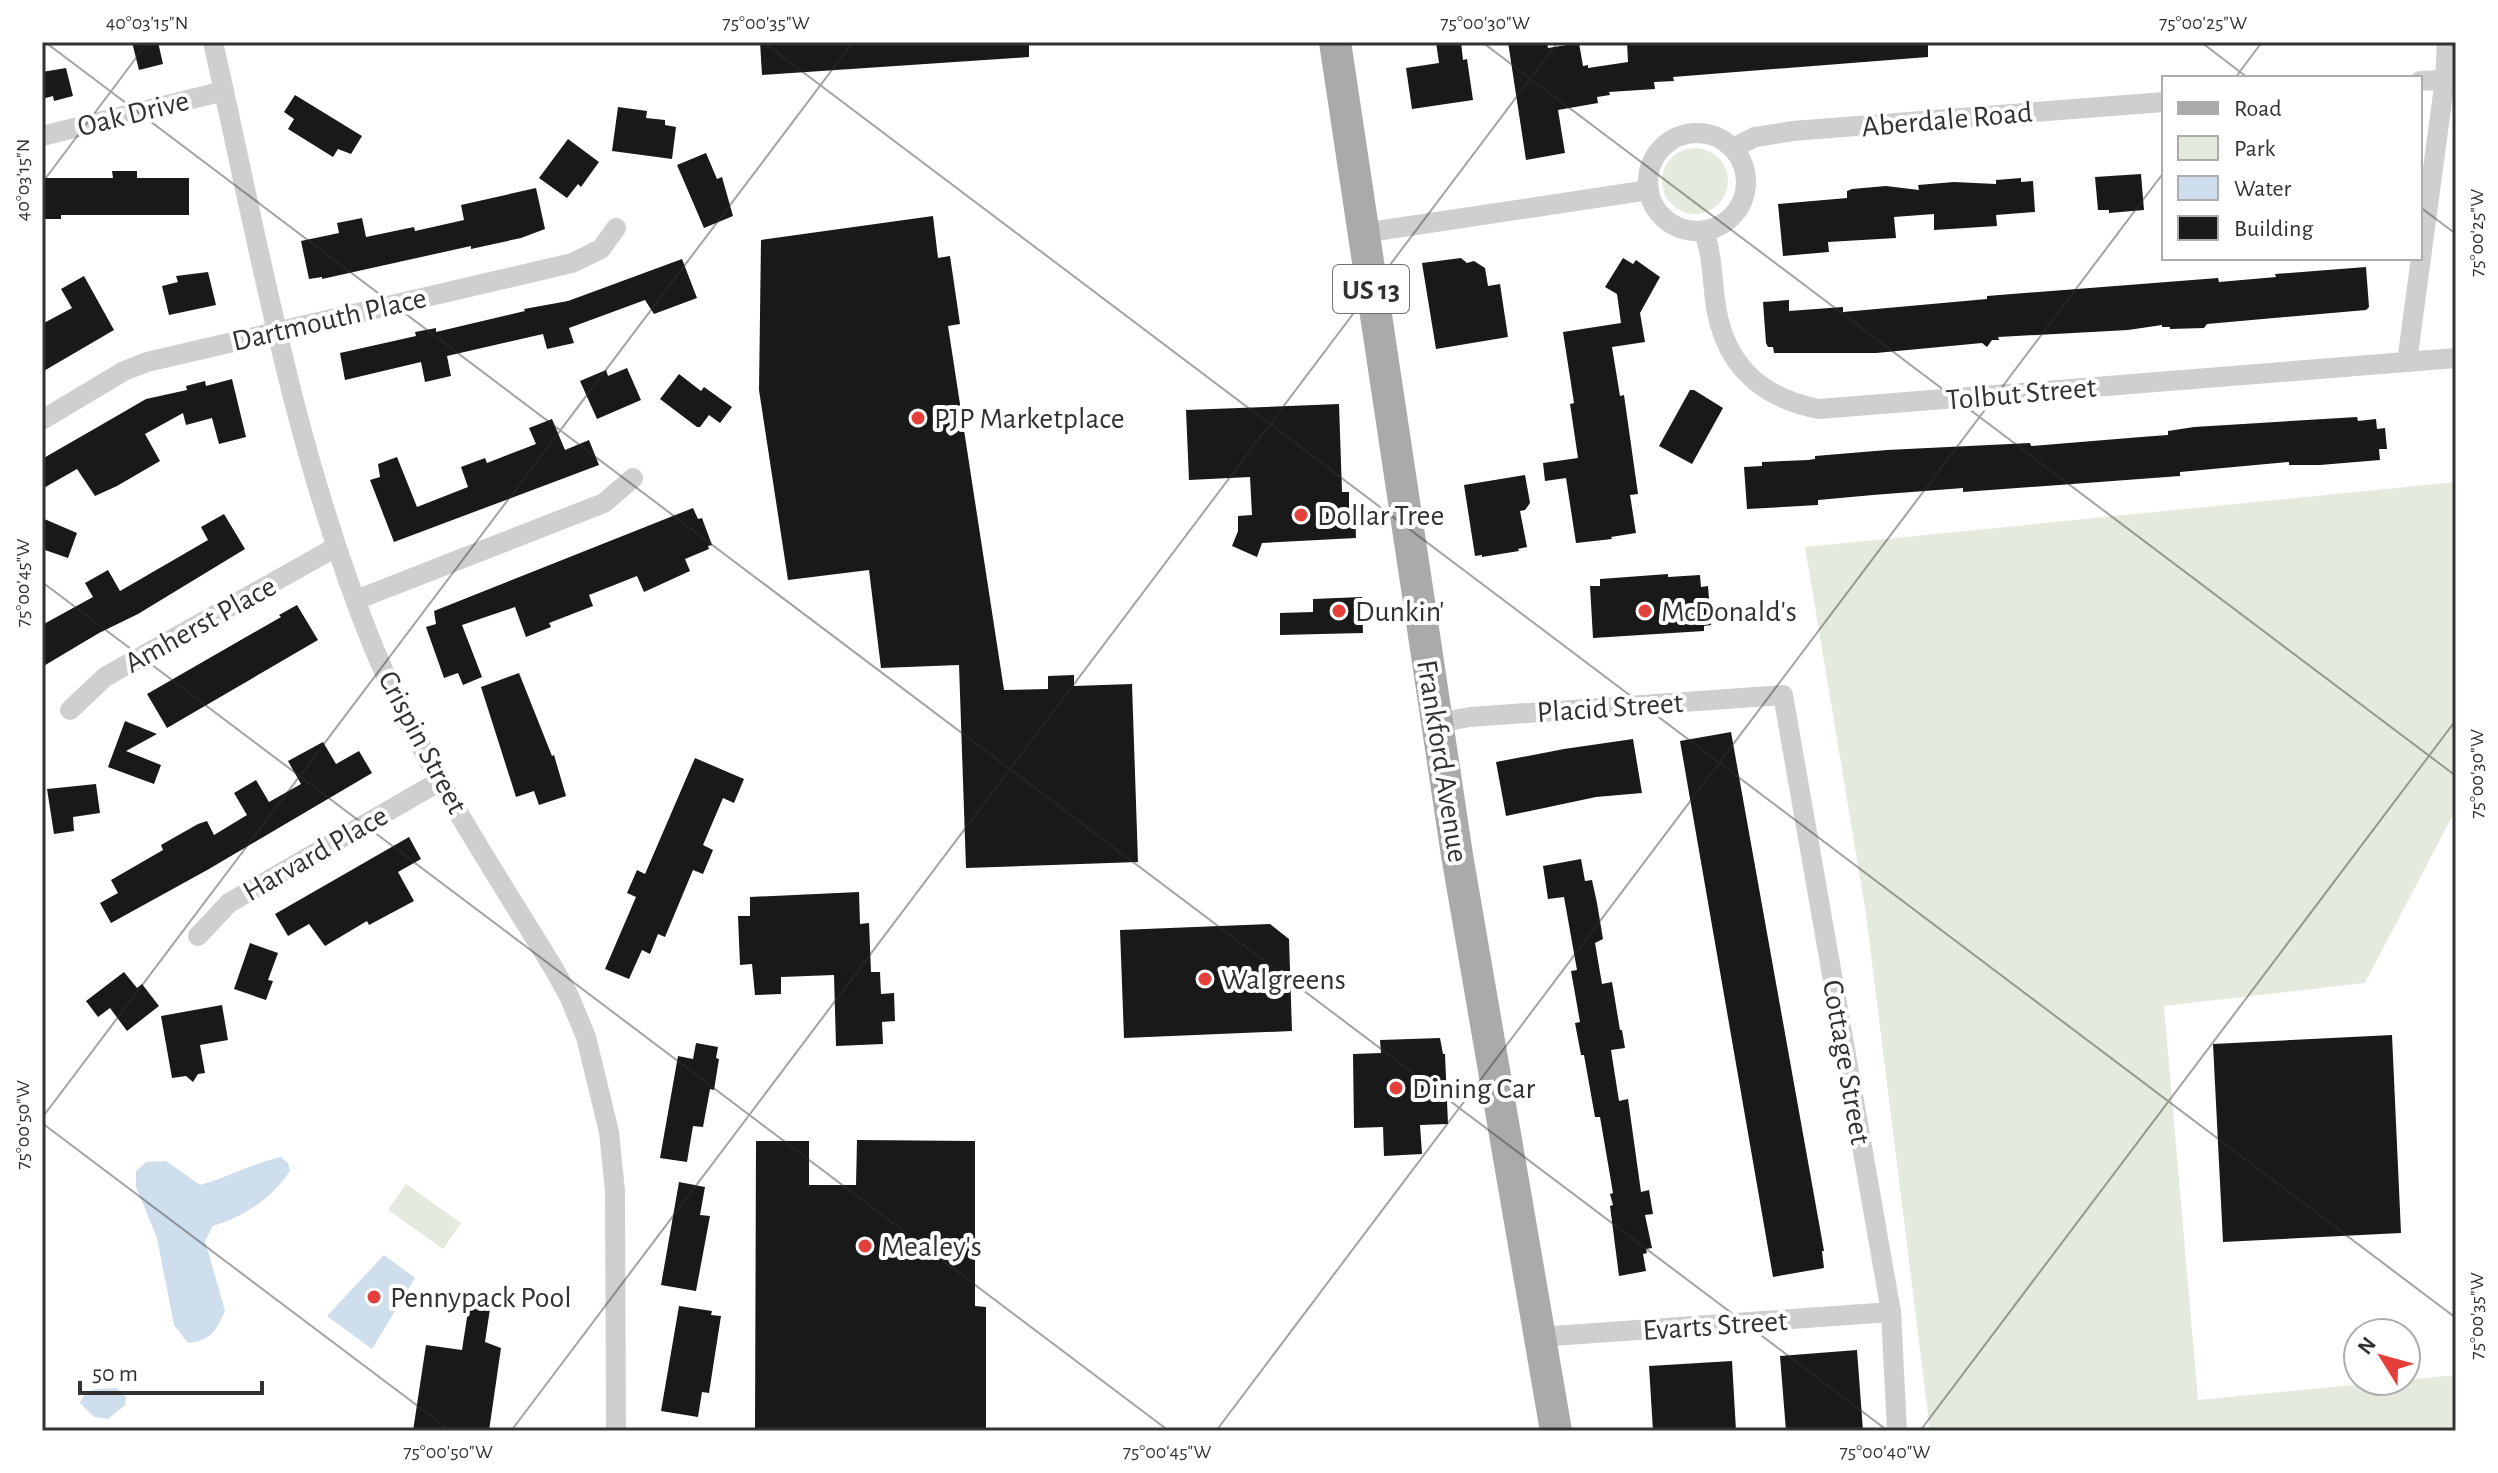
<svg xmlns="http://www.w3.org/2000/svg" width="2498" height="1473" viewBox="0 0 2498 1473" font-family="'Alegreya Sans',sans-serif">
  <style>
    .green { fill: #e4ebde }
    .water { fill: #cedeed }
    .building { fill: #191919 }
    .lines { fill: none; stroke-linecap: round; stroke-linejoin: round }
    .street { stroke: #cfcfcf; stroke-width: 20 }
    .primary { stroke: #aaa; stroke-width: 32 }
    .ticks { fill: none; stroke: #323232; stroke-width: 2; stroke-opacity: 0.45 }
    .poi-dot { fill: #e43f3a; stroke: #fff; stroke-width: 3 }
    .labels { text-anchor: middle; stroke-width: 8; stroke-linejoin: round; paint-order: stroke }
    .shield { fill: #fff; stroke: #707070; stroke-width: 2 }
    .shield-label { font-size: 28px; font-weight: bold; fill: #323232 }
    .street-label { font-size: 30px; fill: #323232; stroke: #fff }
    .poi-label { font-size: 30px; fill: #323232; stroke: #fff; text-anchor: start }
    .neatline { fill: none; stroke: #323232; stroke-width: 3 }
    .ticks-label { font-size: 20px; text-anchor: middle; fill: #323232 }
  </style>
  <rect width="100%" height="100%" fill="#fff"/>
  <!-- green -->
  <g class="green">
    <circle cx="1695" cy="181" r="33"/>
    <polygon points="2456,482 2456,809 2365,983 2164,1006 2198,1400 2456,1375 2456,1431 1930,1431 1866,914 1805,547"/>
    <polygon points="406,1184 461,1223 443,1249 388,1210"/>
  </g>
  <!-- water -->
  <g class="water">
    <path d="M281 1157 288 1163 290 1171C271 1199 245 1216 213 1226L205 1241 225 1311C216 1332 211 1340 188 1343L174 1325 157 1238 136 1187V1171L146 1162 166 1161 200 1185C228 1178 252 1163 281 1157Z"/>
    <polygon points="384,1255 415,1278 372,1349 327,1316"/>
    <path d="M117 1388 126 1397 125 1405 108 1419 94 1417 80 1403C87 1386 100 1389 117 1388Z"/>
  </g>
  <!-- building -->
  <g class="building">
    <polygon points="132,42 158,42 163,64 139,70"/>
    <polygon points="760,42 1029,42 1029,57 762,75"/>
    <polygon points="1436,42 1461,42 1463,60 1467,59 1473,100 1412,109 1406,68 1439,63"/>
    <polygon points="1508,42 1547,42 1548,48 1579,43 1583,66 1588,65 1588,68 1628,62 1627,42 1928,42 1928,57 1673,77 1674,81 1654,82 1655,89 1609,92 1610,95 1597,97 1598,103 1558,110 1565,153 1526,160"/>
    <polygon points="66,68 73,96 54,101 53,96 42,99 42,72"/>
    <polygon points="295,95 362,136 351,154 338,149 333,157 288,129 294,119 284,112"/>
    <polygon points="618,107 647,111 646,118 665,120 665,125 676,127 672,159 612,151"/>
    <polygon points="568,139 599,162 581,187 578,184 567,198 539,178"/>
    <polygon points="706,153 717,179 722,177 733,216 704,228 677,165"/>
    <polygon points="112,171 137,171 137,178 189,178 189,215 61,215 61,219 42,219 42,178 113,178"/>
    <polygon points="2141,174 2144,210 2109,213 2109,210 2098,210 2095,177"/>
    <polygon points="2021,178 2021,182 2033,181 2035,212 1996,215 1997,226 1934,230 1934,214 1894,217 1896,238 1828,242 1829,252 1783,256 1778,204 1847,198 1847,191 1852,189 1886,186 1919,190 1918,185 1954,182 1996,184 1996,180"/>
    <polygon points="536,188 545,229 521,238 471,249 471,246 322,279 322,277 309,279 301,241 339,233 337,223 362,218 366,237 414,227 415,231 464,220 461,205"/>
    <polygon points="933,216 938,258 950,256 960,324 948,326 1004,690 1048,689 1048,676 1074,675 1074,686 1132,684 1138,862 966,868 959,665 881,668 869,570 788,580 759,390 761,240"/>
    <polygon points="1461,258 1467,263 1474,261 1485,268 1488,286 1500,284 1508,337 1436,349 1422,263"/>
    <polygon points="1623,258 1633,264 1636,260 1660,277 1640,313 1645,342 1612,347 1620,396 1624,395 1638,494 1630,495 1636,533 1611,537 1612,539 1576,543 1566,478 1545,481 1543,463 1578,458 1570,404 1574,403 1563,332 1621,323 1617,294 1605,287"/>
    <polygon points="682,259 697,298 654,314 645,300 569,328 574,343 547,349 543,334 447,356 451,376 425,382 421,362 345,380 340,353 416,336 415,332 436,328 436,332 525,311 524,309 568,301"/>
    <polygon points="2366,267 2369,307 2366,310 2207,324 2204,328 2170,329 2170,327 2162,327 2162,325 2128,330 1998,337 1999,340 1992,340 1987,347 1982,343 1876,353 1774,353 1773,347 1768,347 1766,343 1763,302 1789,300 1789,311 1843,307 1843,312 1987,299 1987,296 2218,278 2219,282 2276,277 2275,274"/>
    <polygon points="208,272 216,305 169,315 162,286 178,282 176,276"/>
    <polygon points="84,276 114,330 42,372 42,324 72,308 61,289"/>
    <polygon points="627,368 641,400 597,419 580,381 606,370 608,376"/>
    <polygon points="679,374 701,391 704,387 732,407 720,423 709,415 700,427 697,427 660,399"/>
    <polygon points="232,379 246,437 219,444 212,418 186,425 183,413 145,434 160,461 117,486 95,496 77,469 42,489 42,459 108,421 146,399 187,390 186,386 205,381 206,386"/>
    <polygon points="1690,390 1694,390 1723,408 1692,464 1659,446"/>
    <polygon points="1339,404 1342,492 1349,492 1349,510 1355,510 1356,538 1262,543 1257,557 1232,546 1238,531 1238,516 1252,515 1250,477 1189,480 1186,410"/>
    <polygon points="2357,417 2358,421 2376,419 2377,429 2385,428 2387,449 2379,449 2380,460 2320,465 2289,465 2289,462 2180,472 2180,476 1963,492 1963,488 1873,495 1818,500 1818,505 1747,509 1744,467 1762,466 1762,462 1808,460 1815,459 1815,456 1887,450 2030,443 2031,446 2141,437 2168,435 2168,431 2194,427"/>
    <polygon points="552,419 565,450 589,440 599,465 394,542 370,480 380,477 378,464 397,457 417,507 468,487 461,467 485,458 487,463 536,444 529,428"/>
    <polygon points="1525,475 1530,503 1525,510 1520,511 1527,547 1518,549 1519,551 1482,557 1482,555 1475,556 1464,485"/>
    <polygon points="693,508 698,519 702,518 712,545 708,546 709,549 685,559 690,571 644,592 637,576 589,595 593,606 549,623 551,627 526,637 515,607 462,625 482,677 463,685 458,673 444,678 426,627 436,624 434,611"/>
    <polygon points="224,514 245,549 138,614 99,633 42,667 42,625 93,597 85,583 108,570 120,591 208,540 201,527"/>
    <polygon points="42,518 77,533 68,558 42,549"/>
    <polygon points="1668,574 1668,577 1700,575 1701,587 1708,586 1711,625 1704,626 1704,631 1593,638 1590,586 1600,586 1600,579"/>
    <polygon points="1362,597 1363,633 1280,635 1280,613 1313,612 1313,599"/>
    <polygon points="297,605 318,640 167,728 147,694 281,617 279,615"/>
    <polygon points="519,673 552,756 554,755 566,796 539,805 534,791 516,797 481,687"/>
    <polygon points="125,721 157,734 126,751 161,765 154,784 108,767"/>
    <polygon points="1731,732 1824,1251 1822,1251 1824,1268 1773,1277 1680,741"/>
    <polygon points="1633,739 1642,793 1596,797 1506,816 1496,762 1564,749"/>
    <polygon points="323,742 336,764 359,751 372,773 209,869 111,923 100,903 118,893 111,880 163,850 161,845 198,824 207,821 214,835 247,815 234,793 256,780 269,802 301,784 288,761"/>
    <polygon points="695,758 744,779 734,803 723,798 703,845 713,850 703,874 693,870 665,937 658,934 650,954 642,950 629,979 605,969 636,897 627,893 637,870 645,874"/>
    <polygon points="96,784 100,813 73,817 74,831 54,834 47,789"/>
    <polygon points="409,837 421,859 398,872 414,901 369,925 367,921 325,946 309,924 288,936 275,914"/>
    <polygon points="1581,859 1585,881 1592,880 1597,903 1603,939 1595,943 1602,984 1612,982 1620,1030 1622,1030 1625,1048 1611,1050 1619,1101 1628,1099 1641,1192 1649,1190 1653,1214 1645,1215 1652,1248 1646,1249 1647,1253 1643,1254 1646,1271 1619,1276 1610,1206 1613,1205 1610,1194 1613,1193 1600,1117 1595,1117 1584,1055 1581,1055 1575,1023 1580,1022 1571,971 1577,970 1564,897 1548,899 1543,866"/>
    <polygon points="859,892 860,924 869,923 871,972 880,972 881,994 894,993 895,1021 882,1022 883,1044 836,1046 834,975 781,977 781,994 755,995 752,964 740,965 738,916 750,916 750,897"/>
    <polygon points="1270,924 1289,939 1292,1031 1124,1038 1120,930"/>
    <polygon points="250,943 278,953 268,980 273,981 266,1000 234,989"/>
    <polygon points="124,972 137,988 142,984 159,1006 127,1031 110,1008 98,1017 86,1001"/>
    <polygon points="222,1005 228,1040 200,1045 205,1073 198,1074 193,1082 186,1076 172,1078 161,1016"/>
    <polygon points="2392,1035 2401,1233 2223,1242 2213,1044"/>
    <polygon points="1440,1038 1443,1054 1445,1054 1448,1124 1420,1125 1422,1154 1384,1156 1383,1127 1354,1128 1353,1054 1381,1053 1380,1040"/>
    <polygon points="696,1043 718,1047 716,1058 719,1059 714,1090 710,1089 703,1127 693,1126 687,1162 660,1158 678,1056 693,1059"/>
    <polygon points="857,1140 975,1141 975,1306 986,1307 986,1431 755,1431 756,1141 809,1141 809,1185 856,1185"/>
    <polygon points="679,1182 705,1187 700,1215 710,1216 696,1291 661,1285"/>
    <polygon points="470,1298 491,1302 485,1342 501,1348 489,1431 413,1431 426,1345 462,1350"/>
    <polygon points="679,1306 712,1311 711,1315 721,1316 709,1393 702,1392 698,1417 661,1411"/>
    <polygon points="1857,1350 1863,1431 1786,1431 1780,1356"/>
    <polygon points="1732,1361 1736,1431 1653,1431 1649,1366"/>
  </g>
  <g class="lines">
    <!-- street -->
    <g class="street">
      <path d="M213 42C259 245 294 452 373 646 420 760 490 864 554 969L569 996 586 1037 609 1132 615 1191 616 1431"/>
      <polyline points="2420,81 2456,79"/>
      <circle cx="1697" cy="182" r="49"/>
      <polyline points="42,136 224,91"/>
      <polyline points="1733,148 1755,137 1793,131 2164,102"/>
      <path d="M1704 232C1712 254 1712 276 1715 300 1723 363 1758 397 1819 409L2456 358"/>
      <polyline points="1363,233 1649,190"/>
      <polyline points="2407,362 2445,79 2447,42"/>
      <polyline points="42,420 124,371 147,362 572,263 601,249 616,228"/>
      <polyline points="356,600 604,503 633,478"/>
      <polyline points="70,710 105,677 336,547"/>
      <polyline points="1437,723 1470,717 1783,695 1891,1312 1897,1431"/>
      <polyline points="198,936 229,903 440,781"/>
      <polyline points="1539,1337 1891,1312"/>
    </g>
    <!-- primary -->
    <polyline class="primary" points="1335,42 1457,855 1556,1431"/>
  </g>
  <!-- ticks -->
  <path class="ticks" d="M45 42 1888 1431M763 42 2456 1318M1482 42 2456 776M2201 42 2248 78M2235 78 2262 42M42 183 148 42M2420 207 2456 234M42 582 1169 1431M42 1118 853 42M42 1123 451 1431M511 1431 1558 42M1216 1431 2164 172M1920 1431 2456 720"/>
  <!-- markers -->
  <g class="poi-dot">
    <circle cx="918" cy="418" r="8"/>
    <circle cx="1301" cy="515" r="8"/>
    <circle cx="1339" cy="611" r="8"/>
    <circle cx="1645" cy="611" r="8"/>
    <circle cx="1205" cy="979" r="8"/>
    <circle cx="1396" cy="1088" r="8"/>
    <circle cx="865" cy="1246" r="8"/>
    <circle cx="374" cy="1297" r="8"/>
  </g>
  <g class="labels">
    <!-- shield labels -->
    <rect class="shield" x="1333" y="265" width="76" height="48" rx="6"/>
    <g class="shield-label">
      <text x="1371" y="299">US 13</text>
    </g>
    <!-- street labels -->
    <g class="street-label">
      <text transform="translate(133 113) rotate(-14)" y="10">Oak Drive</text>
      <text transform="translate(1947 119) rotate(-5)" y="10">Aberdale Road</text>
      <text transform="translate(329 319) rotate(-13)" y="10">Dartmouth Place</text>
      <text transform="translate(2021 393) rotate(-5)" y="10">Tolbut Street</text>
      <text transform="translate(200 624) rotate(-29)" y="10">Amherst Place</text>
      <text transform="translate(1610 707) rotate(-4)" y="10">Placid Street</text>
      <text transform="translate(423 742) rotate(62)" y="10">Crispin Street</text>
      <text transform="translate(1443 761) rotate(81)" y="10">Frankford Avenue</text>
      <text transform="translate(315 853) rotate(-30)" y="10">Harvard Place</text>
      <text transform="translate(1847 1062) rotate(80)" y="10">Cottage Street</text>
      <text transform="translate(1715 1325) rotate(-4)" y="10">Evarts Street</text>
    </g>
    <!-- poi labels -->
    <g class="poi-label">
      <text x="934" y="428">PJP Marketplace</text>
      <text x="1317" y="525">Dollar Tree</text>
      <text x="1355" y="621">Dunkin'</text>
      <text x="1661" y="621">McDonald's</text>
      <text x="1221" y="989">Walgreens</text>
      <text x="1412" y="1098">Dining Car</text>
      <text x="881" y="1256">Mealey's</text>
      <text x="390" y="1307">Pennypack Pool</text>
    </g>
  </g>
  <!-- border -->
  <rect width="2498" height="1473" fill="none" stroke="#ffffff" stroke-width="88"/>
  <!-- legend -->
  <rect x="2162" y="76" width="260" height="184" fill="#ffffff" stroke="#adadad" stroke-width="2"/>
  <rect x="2178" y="102" width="40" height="12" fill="#aaaaaa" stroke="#adadad" stroke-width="2"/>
  <text x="2234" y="116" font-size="24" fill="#323232">Road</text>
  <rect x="2178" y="136" width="40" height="24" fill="#e4ebde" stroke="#adadad" stroke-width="2"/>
  <text x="2234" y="156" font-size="24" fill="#323232">Park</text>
  <rect x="2178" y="176" width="40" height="24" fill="#cedeed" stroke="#adadad" stroke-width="2"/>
  <text x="2234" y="196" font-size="24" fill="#323232">Water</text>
  <rect x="2178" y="216" width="40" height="24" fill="#191919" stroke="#adadad" stroke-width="2"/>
  <text x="2234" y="236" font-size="24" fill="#323232">Building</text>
  <!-- north arrow -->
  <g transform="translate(2382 1357) rotate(307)"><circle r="38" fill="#ffffff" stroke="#adadad" stroke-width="2"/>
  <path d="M0-6L14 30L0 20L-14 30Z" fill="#e43f3a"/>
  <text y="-12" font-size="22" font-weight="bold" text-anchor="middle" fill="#323232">N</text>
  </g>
  <!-- scale -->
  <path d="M80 1381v12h182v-12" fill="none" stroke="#323232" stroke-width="4"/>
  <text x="92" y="1381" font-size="24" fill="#323232" stroke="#ffffff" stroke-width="6" paint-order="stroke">50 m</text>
  <rect x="44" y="44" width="2410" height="1385" class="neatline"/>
  <g class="ticks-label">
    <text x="147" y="29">40°03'15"N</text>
    <text x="766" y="29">75°00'35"W</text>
    <text x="1485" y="29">75°00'30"W</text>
    <text x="2203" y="29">75°00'25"W</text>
    <text transform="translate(22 180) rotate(-90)" y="7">40°03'15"N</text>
    <text transform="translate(2476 233) rotate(-90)" y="7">75°00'25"W</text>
    <text transform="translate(22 583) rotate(-90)" y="7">75°00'45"W</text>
    <text transform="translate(2476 774) rotate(-90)" y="7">75°00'30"W</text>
    <text transform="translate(22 1125) rotate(-90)" y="7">75°00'50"W</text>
    <text transform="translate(2476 1316) rotate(-90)" y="7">75°00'35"W</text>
    <text x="448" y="1458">75°00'50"W</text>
    <text x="1167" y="1458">75°00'45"W</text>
    <text x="1885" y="1458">75°00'40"W</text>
  </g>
</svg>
